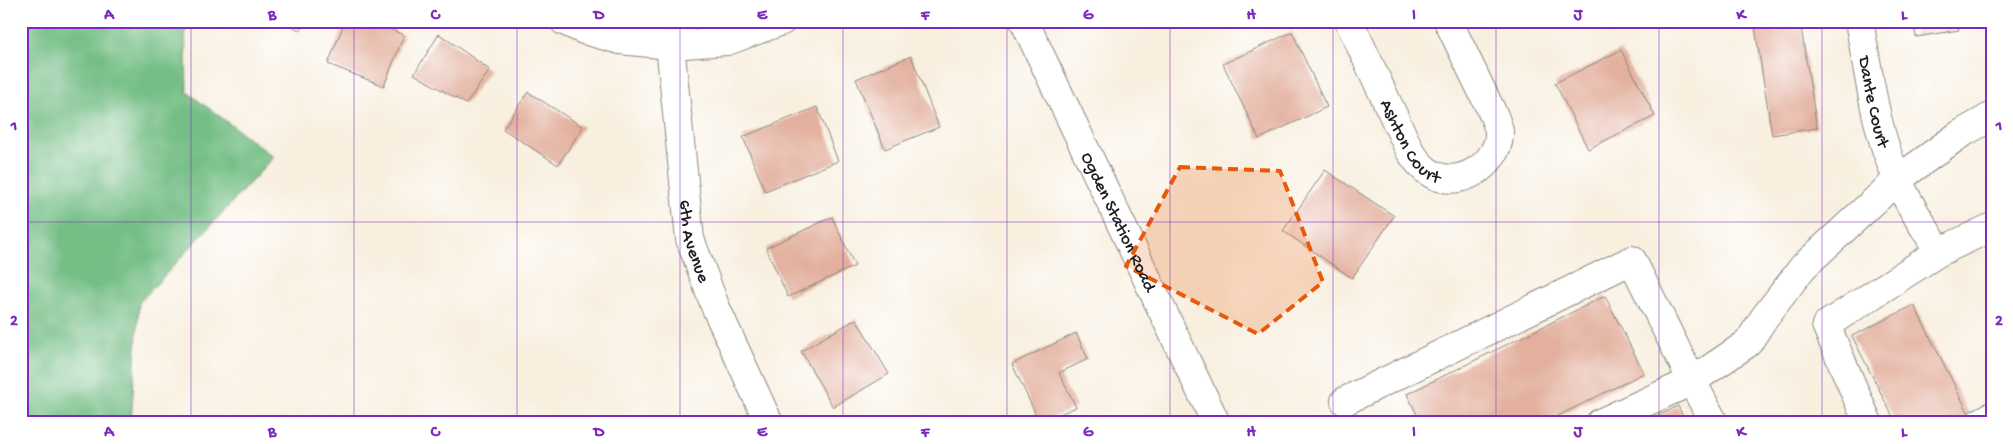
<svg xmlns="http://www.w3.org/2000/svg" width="2013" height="444" viewBox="0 0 2013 444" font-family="'Gochi Hand',sans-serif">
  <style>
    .forest { fill: #74be86; stroke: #486d51 }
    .building { fill: #e3b09e }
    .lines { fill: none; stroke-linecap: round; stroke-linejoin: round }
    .minor-casing { stroke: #8a867e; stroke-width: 30 }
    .minor { stroke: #fff; stroke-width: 28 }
    .marked { fill: #e8590c; fill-opacity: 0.2; stroke: #e8590c; stroke-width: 4; stroke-dasharray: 10 6; stroke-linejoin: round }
    .grid { fill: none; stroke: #7b2cbf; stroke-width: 1; stroke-opacity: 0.55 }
    .labels { text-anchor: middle; stroke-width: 4; stroke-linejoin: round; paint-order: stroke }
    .street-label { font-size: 18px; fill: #1c1c1c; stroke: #fff }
    .neatline { fill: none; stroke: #7b2cbf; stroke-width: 2 }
    .grid-label { font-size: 16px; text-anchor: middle; font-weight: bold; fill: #7b2cbf }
  </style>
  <rect width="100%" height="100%" fill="#fff"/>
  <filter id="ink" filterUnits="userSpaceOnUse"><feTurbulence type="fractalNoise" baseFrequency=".02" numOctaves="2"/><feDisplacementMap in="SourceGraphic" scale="10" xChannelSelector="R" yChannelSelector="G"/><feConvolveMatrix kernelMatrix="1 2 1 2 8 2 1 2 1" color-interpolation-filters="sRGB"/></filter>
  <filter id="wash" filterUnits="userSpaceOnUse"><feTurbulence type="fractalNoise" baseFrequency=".0096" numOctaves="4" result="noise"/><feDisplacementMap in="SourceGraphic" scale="20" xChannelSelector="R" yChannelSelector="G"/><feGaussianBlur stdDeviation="1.12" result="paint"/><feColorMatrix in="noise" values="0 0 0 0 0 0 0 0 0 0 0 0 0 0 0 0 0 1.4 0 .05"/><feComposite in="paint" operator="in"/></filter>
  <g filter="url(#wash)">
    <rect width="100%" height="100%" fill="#f8efdf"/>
    <!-- forest -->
    <polygon class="forest" points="21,21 185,21 187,92 274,157 139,303 131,423 21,423"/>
    <g id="blocks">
      <!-- building -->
      <g class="building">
        <polygon points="285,21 305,21 300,31"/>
        <polygon points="345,21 369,21 404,35 384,86 328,64"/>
        <polygon points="1754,21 1800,21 1817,128 1772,135"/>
        <polygon points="1913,21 1957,21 1959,30 1916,37"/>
        <polygon points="1292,32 1327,107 1259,139 1223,64"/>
        <polygon points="439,34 490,70 466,104 414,74"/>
        <polygon points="1621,50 1655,116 1588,149 1555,83"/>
        <polygon points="911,56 939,127 885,149 856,79"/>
        <polygon points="528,92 583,127 558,165 503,129"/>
        <polygon points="817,107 838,161 765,191 743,137"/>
        <polygon points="1325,170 1394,216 1352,278 1283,231"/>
        <polygon points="832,217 855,266 788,297 766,248"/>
        <polygon points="1605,296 1644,373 1544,423 1421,423 1407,394"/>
        <polygon points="1914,305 1969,414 1951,423 1896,423 1852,336"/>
        <polygon points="856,319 889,374 833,407 801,351"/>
        <polygon points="1076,333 1088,359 1059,373 1076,407 1040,423 1012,364"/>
        <polygon points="1678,406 1686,423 1644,423"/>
      </g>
    </g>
  </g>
  <g filter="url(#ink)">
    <use href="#blocks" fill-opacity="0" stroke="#8a867e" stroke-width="1"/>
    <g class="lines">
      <!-- minor casing -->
      <g class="minor-casing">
        <g id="minor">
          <polyline points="564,21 584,30 620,40 670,45 727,41 782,21"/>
          <path id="s1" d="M1024 21 1216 423"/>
          <path id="s2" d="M1349 21 1410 151C1418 163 1426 173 1439 177 1466 186 1501 160 1499 131 1498 126 1496 121 1494 116L1448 21"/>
          <path id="s3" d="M1859 21C1869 74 1875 129 1897 178 1908 204 1925 228 1939 252"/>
          <path id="s4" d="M670 45 690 239 715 306 769 423"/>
          <polyline points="1345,401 1632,260 1692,381 1600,423"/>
          <polyline points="1714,423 1692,381 1748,343 1764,318 1803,267 1897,180 1959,135 1992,116"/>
          <polyline points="1868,423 1826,325 1939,252 1992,227"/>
          <polyline points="1979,423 1992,416"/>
        </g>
      </g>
      <!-- minor -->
      <use href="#minor" class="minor"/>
    </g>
  </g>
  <!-- marked area -->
  <path class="marked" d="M1180 167 1280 171 1323 282 1258 334 1126 266Z"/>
  <!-- grid -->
  <path class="grid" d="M191 21V423M354 21V423M517 21V423M680 21V423M843 21V423M1007 21V423M1170 21V423M1333 21V423M1496 21V423M1659 21V423M1822 21V423M21 222H1992"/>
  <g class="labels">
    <!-- street labels -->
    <g class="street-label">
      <text dy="6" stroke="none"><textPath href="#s3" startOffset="82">Dante Court</textPath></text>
      <text dy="6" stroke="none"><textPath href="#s2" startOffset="136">Ashton Court</textPath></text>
      <text dy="6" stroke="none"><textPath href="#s1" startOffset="222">Ogden Station Road</textPath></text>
      <text dy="6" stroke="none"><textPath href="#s4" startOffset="198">6th Avenue</textPath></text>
    </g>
  </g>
  <!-- margin -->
  <rect width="2013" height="444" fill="none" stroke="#fff" stroke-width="55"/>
  <rect x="28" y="28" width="1958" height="388" class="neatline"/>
  <g class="grid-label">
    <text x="109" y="19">A</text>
    <text x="272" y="19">B</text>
    <text x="435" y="19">C</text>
    <text x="599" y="19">D</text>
    <text x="762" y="19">E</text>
    <text x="925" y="19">F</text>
    <text x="1088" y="19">G</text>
    <text x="1251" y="19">H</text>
    <text x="1414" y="19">I</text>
    <text x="1578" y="19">J</text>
    <text x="1741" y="19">K</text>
    <text x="1904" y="19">L</text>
    <text x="14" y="130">1</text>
    <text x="1999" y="130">1</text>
    <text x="14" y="325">2</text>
    <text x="1999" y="325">2</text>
    <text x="109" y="436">A</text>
    <text x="272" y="436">B</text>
    <text x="435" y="436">C</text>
    <text x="599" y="436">D</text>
    <text x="762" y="436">E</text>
    <text x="925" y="436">F</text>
    <text x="1088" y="436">G</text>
    <text x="1251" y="436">H</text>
    <text x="1414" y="436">I</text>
    <text x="1578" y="436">J</text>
    <text x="1741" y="436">K</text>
    <text x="1904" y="436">L</text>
  </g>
</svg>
